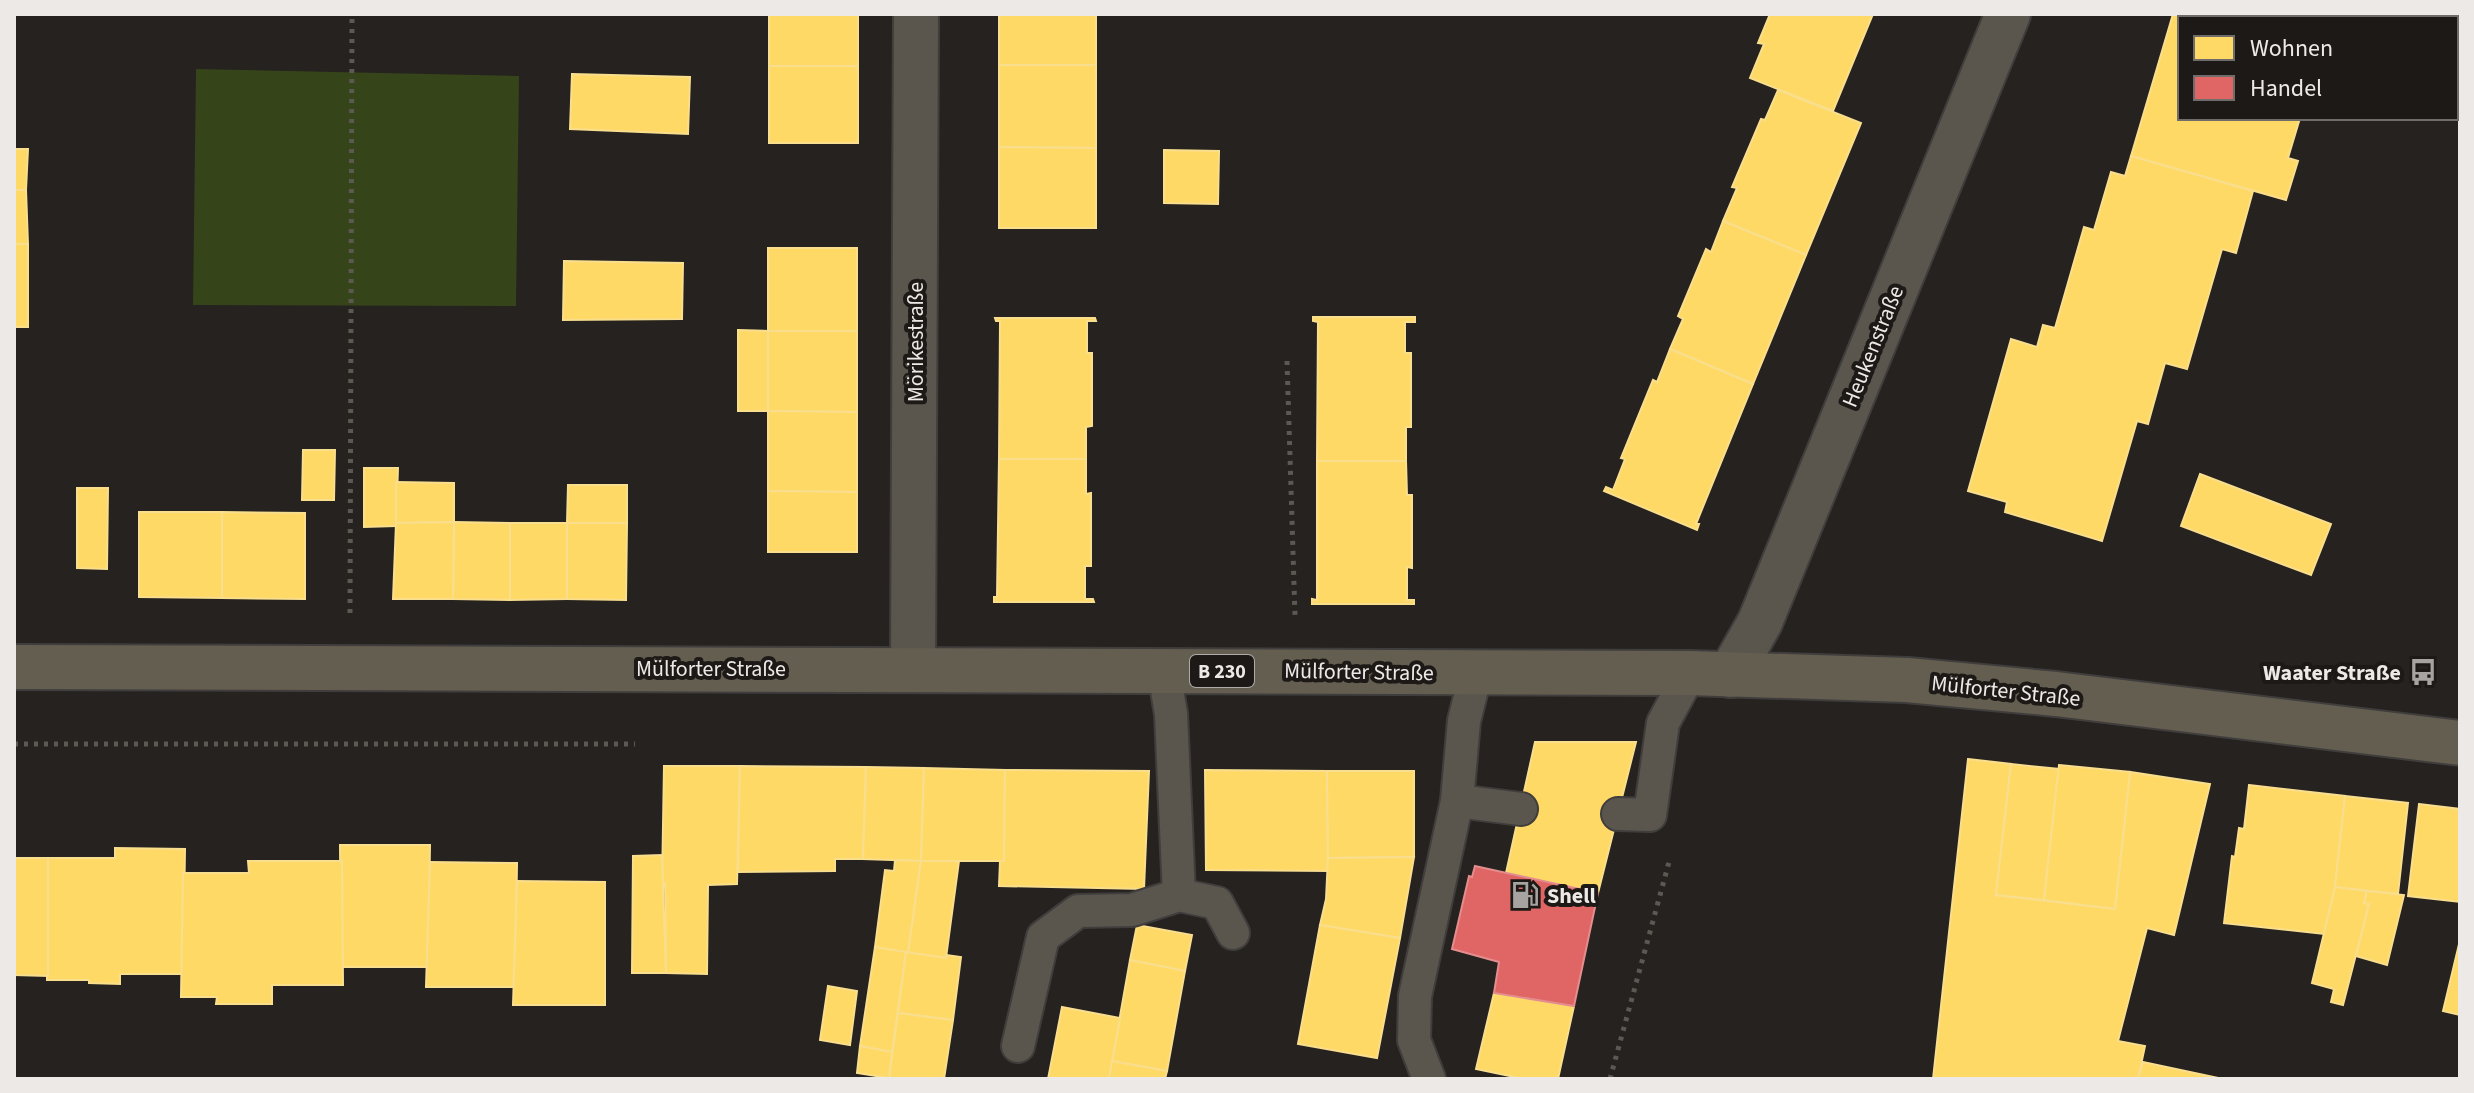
<svg xmlns="http://www.w3.org/2000/svg" width="2474" height="1093" viewBox="0 0 2474 1093" font-family="'Source Sans 3',sans-serif">
  <style>
    .green { fill: #364419 }
    .homes { fill: #ffd966; stroke: #f9de8d; stroke-width: 2 }
    .shops { fill: #e06666; stroke: #e48d8d; stroke-width: 2 }
    .lines { fill: none; stroke-linecap: round; stroke-linejoin: round }
    .service-casing { stroke: #403e3d; stroke-width: 36 }
    .minor-casing { stroke: #403e3d; stroke-width: 48 }
    .primary-casing { stroke: #403e3d; stroke-width: 48 }
    .path { stroke: #5c5953; stroke-width: 5; stroke-dasharray: 4 6; stroke-linecap: butt }
    .service { stroke: #5a564d; stroke-width: 32 }
    .minor { stroke: #5a564d; stroke-width: 44 }
    .primary { stroke: #645e51; stroke-width: 44 }
    .labels { text-anchor: middle; stroke-width: 8; stroke-linejoin: round; paint-order: stroke }
    .shield { fill: #1d1916; stroke: #aeaba8; stroke-width: 2 }
    .shield-label { font-size: 20px; font-weight: bold; fill: #ece9e7 }
    .street-label { font-size: 22px; fill: #ece9e7; stroke: #1d1916 }
    .poi-label { font-size: 22px; font-weight: bold; fill: #ece9e7; stroke: #1d1916; text-anchor: end }
  </style>
  <rect width="100%" height="100%" fill="#252220"/>
  <!-- green -->
  <polygon class="green" points="196,69 519,76 516,306 193,305"/>
  <!-- homes -->
  <g class="homes">
    <rect x="769" y="14" width="89" height="52"/>
    <rect x="999" y="14" width="97" height="51"/>
    <polygon points="1770,14 1873,14 1833,111 1750,78 1764,44 1758,43"/>
    <polygon points="2173,14 2313,14 2326,18 2180,18 2180,118 2300,118 2288,158 2298,161 2286,200 2131,156"/>
    <polygon points="2456,49 2460,51 2460,74 2456,84"/>
    <polygon points="999,65 1096,65 1096,148 999,147"/>
    <rect x="769" y="66" width="89" height="77"/>
    <polygon points="572,74 690,77 688,134 570,129"/>
    <polygon points="2460,74 2460,110 2456,108 2456,84"/>
    <polygon points="1778,90 1861,123 1806,255 1723,221 1737,188 1732,187 1761,119 1765,120"/>
    <polygon points="999,147 1096,148 1096,228 999,228"/>
    <polygon points="14,149 28,149 26,190 14,190"/>
    <polygon points="1164,150 1219,151 1218,204 1164,203"/>
    <polygon points="2131,156 2253,191 2236,253 2222,249 2187,369 2165,363 2148,424 2137,421 2102,541 2005,512 2007,502 1968,491 2011,339 2037,347 2043,325 2055,328 2084,227 2094,230 2111,172 2125,176"/>
    <polygon points="14,190 26,190 28,244 14,244"/>
    <polygon points="1723,221 1806,255 1753,384 1670,349 1683,319 1678,316 1706,249 1711,252"/>
    <rect x="14" y="244" width="14" height="83"/>
    <rect x="768" y="248" width="89" height="83"/>
    <polygon points="564,261 683,263 682,319 563,320"/>
    <polygon points="1313,317 1415,317 1415,322 1405,322 1405,353 1411,353 1411,427 1406,427 1406,461 1317,461 1318,322 1313,321"/>
    <polygon points="995,318 1095,318 1096,321 1087,321 1087,353 1092,353 1092,426 1086,427 1086,459 999,459 1000,321 996,321"/>
    <polygon points="738,330 768,331 768,411 738,411"/>
    <polygon points="768,331 857,331 857,412 768,411"/>
    <polygon points="1670,349 1753,384 1696,524 1699,524 1697,530 1604,491 1606,487 1613,490 1625,459 1621,458 1653,380 1657,382"/>
    <polygon points="768,411 857,412 857,492 768,491"/>
    <polygon points="303,450 335,450 334,500 302,500"/>
    <polygon points="999,459 1086,459 1086,494 1091,493 1091,566 1085,566 1085,599 1093,599 1094,602 994,602 994,597 997,597"/>
    <polygon points="1317,461 1406,461 1407,495 1412,495 1412,568 1407,567 1407,600 1414,600 1414,604 1312,604 1312,599 1317,600"/>
    <polygon points="364,468 398,468 396,526 364,527"/>
    <polygon points="2200,474 2331,524 2311,575 2181,526"/>
    <polygon points="396,482 454,483 454,522 396,523"/>
    <polygon points="568,485 627,485 627,523 567,523"/>
    <polygon points="77,488 108,488 107,569 77,568"/>
    <polygon points="768,491 857,492 857,552 768,552"/>
    <polygon points="139,512 222,512 222,598 139,597"/>
    <polygon points="222,512 305,513 305,599 222,598"/>
    <polygon points="454,522 510,523 510,600 453,599"/>
    <polygon points="454,522 453,599 393,599 396,523"/>
    <polygon points="510,523 567,523 567,599 510,600"/>
    <polygon points="567,523 627,523 626,600 567,599"/>
    <polygon points="1535,742 1636,742 1598,893 1506,873"/>
    <polygon points="1968,759 2011,764 1996,895 2115,909 2130,772 2210,784 2174,935 2147,928 2118,1041 2145,1046 2138,1079 1933,1079"/>
    <polygon points="2011,764 2059,769 2044,900 1996,895"/>
    <polygon points="2059,765 2130,772 2115,909 2044,900"/>
    <polygon points="664,766 740,766 737,884 708,885 707,974 666,973 665,884 662,885"/>
    <polygon points="740,766 866,767 863,859 835,859 835,871 738,872"/>
    <polygon points="866,767 924,768 921,861 863,859"/>
    <polygon points="924,768 1005,770 1004,861 921,861"/>
    <polygon points="1005,770 1149,771 1144,889 999,886 1000,861 1004,861"/>
    <polygon points="1205,770 1327,771 1328,871 1206,870"/>
    <polygon points="1327,771 1414,771 1414,857 1328,858"/>
    <polygon points="2249,785 2345,796 2335,887 2324,934 2224,923 2232,856 2235,857 2239,828 2244,829"/>
    <polygon points="2345,796 2408,803 2398,894 2335,887"/>
    <polygon points="2419,804 2460,809 2460,902 2408,896"/>
    <polygon points="340,845 430,845 428,967 341,967"/>
    <polygon points="115,848 185,849 183,974 120,974 120,984 89,983 89,980 47,980 48,858 115,858"/>
    <polygon points="662,855 666,973 632,973 633,856"/>
    <polygon points="1414,857 1400,938 1320,925 1326,899 1328,858"/>
    <polygon points="14,858 48,858 48,976 14,975"/>
    <polygon points="895,860 921,861 908,953 875,947 885,870 894,871"/>
    <polygon points="248,861 342,861 343,985 272,985 272,1004 216,1004 217,997 181,997 183,873 249,873"/>
    <polygon points="921,861 959,861 946,958 908,953"/>
    <polygon points="430,862 517,863 515,987 426,987"/>
    <polygon points="517,881 605,882 605,1005 513,1005"/>
    <polygon points="2335,887 2367,891 2364,903 2369,904 2343,1005 2331,1002 2334,989 2312,983"/>
    <polygon points="2367,891 2404,895 2387,965 2356,956 2369,904 2364,903"/>
    <polygon points="1137,925 1192,935 1185,971 1130,960"/>
    <polygon points="1320,925 1400,938 1377,1058 1298,1044"/>
    <polygon points="2460,940 2460,1015 2443,1011"/>
    <polygon points="875,947 906,952 892,1052 860,1046"/>
    <polygon points="906,952 946,958 947,955 961,957 953,1020 898,1013"/>
    <polygon points="1130,960 1185,971 1167,1071 1112,1061"/>
    <polygon points="828,986 857,991 850,1045 820,1040"/>
    <polygon points="1494,993 1574,1006 1558,1079 1524,1079 1476,1069"/>
    <polygon points="1062,1007 1120,1018 1109,1079 1048,1079"/>
    <polygon points="898,1013 953,1020 944,1079 889,1079"/>
    <polygon points="860,1046 892,1052 889,1078 857,1073"/>
    <polygon points="1112,1061 1167,1071 1165,1079 1109,1079"/>
    <polygon points="2143,1062 2223,1079 2138,1079"/>
  </g>
  <!-- shops -->
  <polygon class="shops" points="1475,866 1598,893 1574,1006 1494,993 1499,962 1452,949 1469,876 1472,877"/>
  <g class="lines">
    <!-- service casing -->
    <g class="service-casing">
      <g id="service">
        <polyline points="1476,673 1464,721 1457,801 1521,809"/>
        <polyline points="1618,814 1650,815 1663,723 1690,673"/>
        <polyline points="1179,895 1217,903 1233,933"/>
        <polyline points="1018,1046 1043,937 1078,911 1132,910 1179,895 1171,714 1164,672"/>
        <polyline points="1429,1079 1414,1040 1415,996 1457,801"/>
      </g>
    </g>
    <!-- minor casing -->
    <g class="minor-casing">
      <g id="minor">
        <polyline points="913,669 916,14"/>
        <polyline points="1730,675 1760,622 2008,14"/>
      </g>
    </g>
    <!-- primary casing -->
    <g class="primary-casing">
      <polyline id="primary" points="14,667 1690,673 1907,680 2056,694 2460,743"/>
    </g>
    <!-- path -->
    <g class="path">
      <polyline points="1287,361 1295,616"/>
      <polyline points="350,613 352,14"/>
      <polyline points="14,744 635,744"/>
      <polyline points="1610,1079 1669,862"/>
    </g>
    <!-- service -->
    <use href="#service" class="service"/>
    <!-- minor -->
    <use href="#minor" class="minor"/>
    <!-- primary -->
    <use href="#primary" class="primary"/>
  </g>
  <!-- icons -->
  <defs>
    <g id="bus-bare" transform="scale(2.16)"><path d="M-5-6H5V4H4V6H2V4H-2V6H-4V4H-5ZM-3.5-4V0h7V-4ZM-3.5 1.2v1.5H-2V1.2ZM2 1.2v1.5H3.5V1.2Z" fill="#a6a3a1" stroke="#1d1916" stroke-width="2.5" paint-order="stroke"/></g>
    <g id="fuel-bare" transform="scale(2.16)"><path d="M-5.5-6h7V0h2V4h1.3V-2.5L3-4.5l.8-.8L6-3V5H2.5V1h-1V6h-7ZM-4.2-4.7v3.2H.2V-4.7Z" fill="#a6a3a1" stroke="#1d1916" stroke-width="2.5" paint-order="stroke"/></g>
  </defs>
  <g fill-rule="evenodd">
    <use href="#bus-bare" x="2423" y="672"/>
    <use href="#fuel-bare" x="1525" y="895"/>
  </g>
  <g class="labels">
    <!-- shield labels -->
    <rect class="shield" x="1190" y="655" width="64" height="32" rx="6"/>
    <g class="shield-label">
      <text x="1222" y="678">B 230</text>
    </g>
    <!-- street labels -->
    <g class="street-label">
      <text transform="translate(915 342) rotate(-90)" y="8">Mörikestraße</text>
      <text transform="translate(1872 346) rotate(-68)" y="8">Heukenstraße</text>
      <text x="711" y="676">Mülforter Straße</text>
      <text transform="translate(1359 671) rotate(1)" y="8">Mülforter Straße</text>
      <text transform="translate(2006 690) rotate(6)" y="8">Mülforter Straße</text>
    </g>
    <!-- poi labels -->
    <g class="poi-label">
      <text x="2401" y="680">Waater Straße</text>
      <text x="1547" y="903" text-anchor="start">Shell</text>
    </g>
  </g>
  <!-- border -->
  <rect width="2474" height="1093" fill="none" stroke="#ece9e7" stroke-width="32"/>
  <!-- legend -->
  <rect x="2178" y="16" width="280" height="104" fill="#1d1916" stroke="#706c6a" stroke-width="2"/>
  <rect x="2194" y="36" width="40" height="24" fill="#ffd966" stroke="#706c6a" stroke-width="2"/>
  <text x="2250" y="56" font-size="24" fill="#ece9e7">Wohnen</text>
  <rect x="2194" y="76" width="40" height="24" fill="#e06666" stroke="#706c6a" stroke-width="2"/>
  <text x="2250" y="96" font-size="24" fill="#ece9e7">Handel</text>
</svg>
